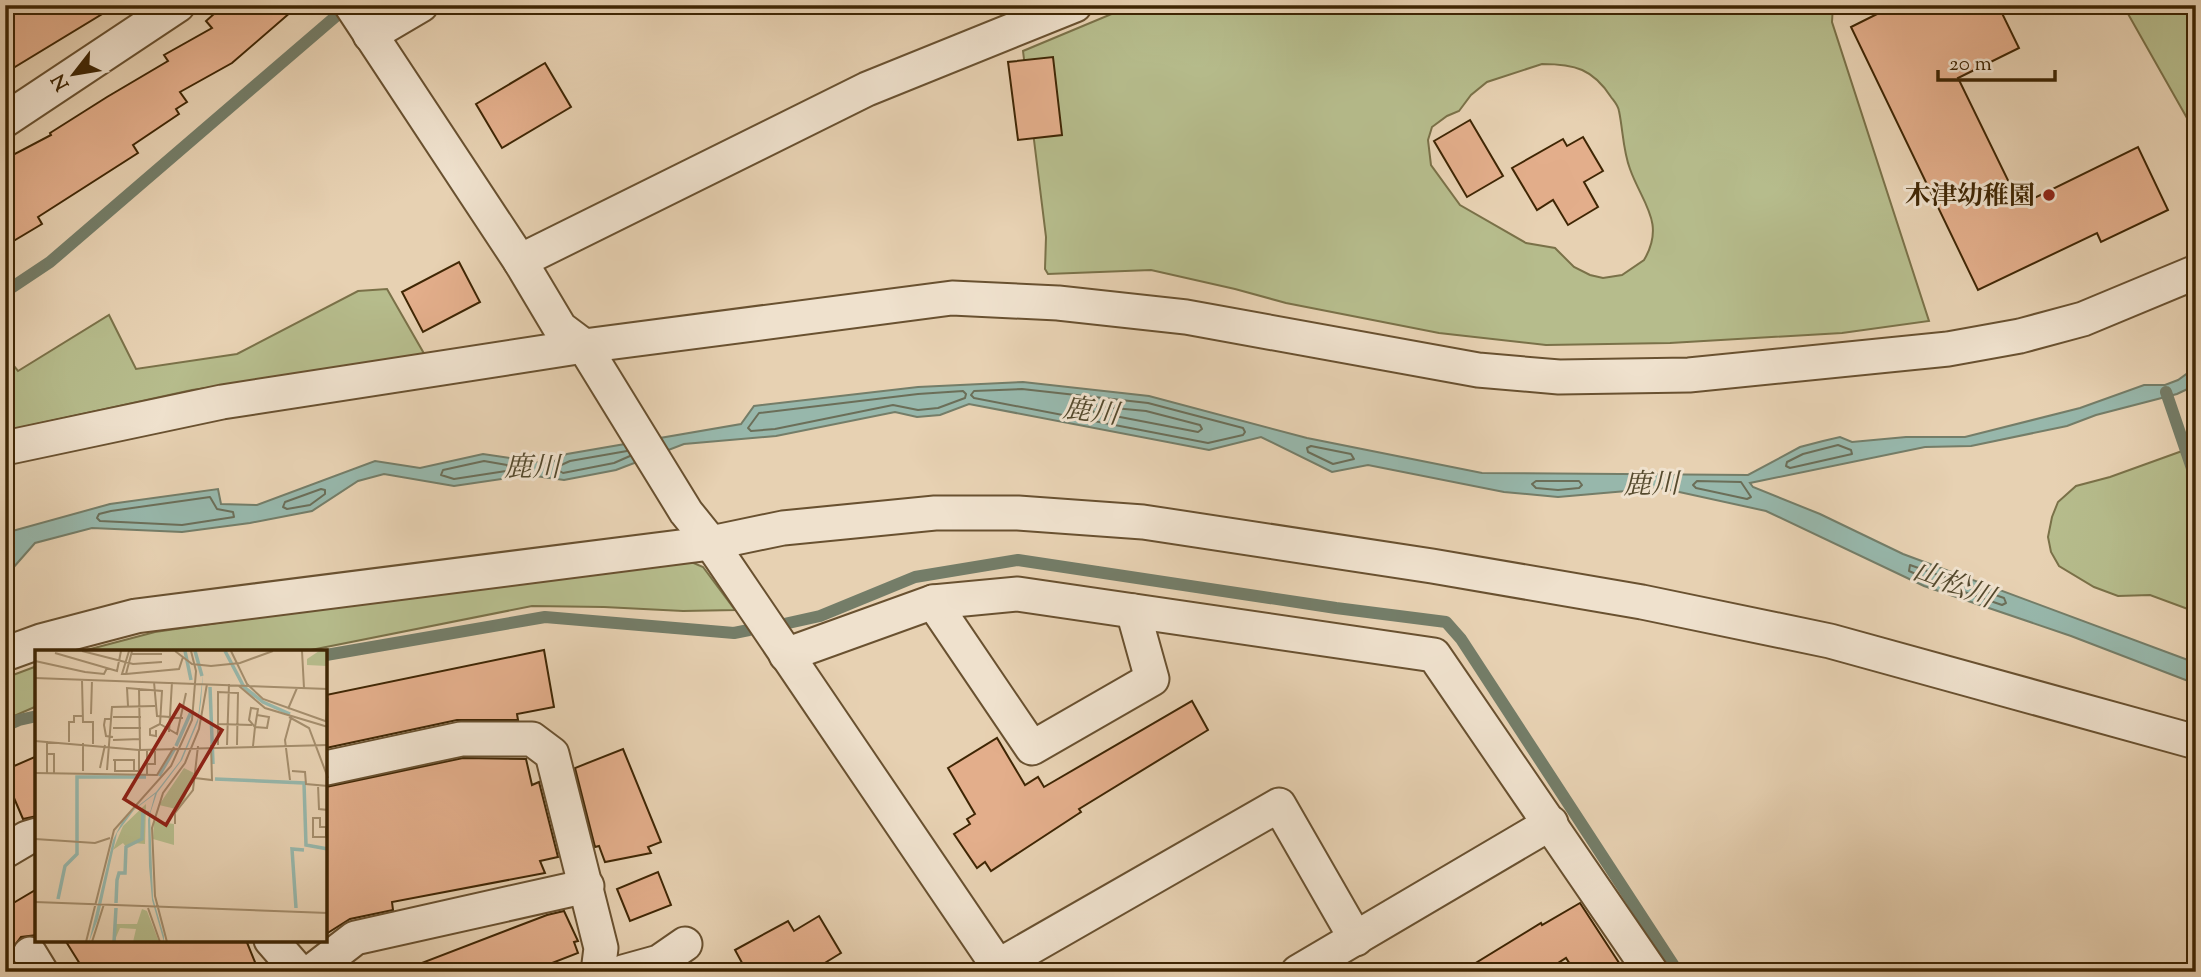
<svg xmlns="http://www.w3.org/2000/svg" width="2201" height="977" viewBox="0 0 2201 977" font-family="'Sorts Mill Goudy','Noto Serif JP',serif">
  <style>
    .green { fill: #b6bc8c; stroke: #7a7148; stroke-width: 2; fill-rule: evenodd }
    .water { fill: #97b7ab; stroke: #747d68; stroke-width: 2 }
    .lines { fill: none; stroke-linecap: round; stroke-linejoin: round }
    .shore { stroke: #6b6e58; stroke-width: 2 }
    .stream { stroke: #747d68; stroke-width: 12 }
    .building { fill: #e3ae8b; stroke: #3f2604; stroke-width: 2 }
    .street-casing { stroke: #695130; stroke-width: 37 }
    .street { stroke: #efe1cd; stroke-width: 33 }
    .poi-dot { fill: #8f2418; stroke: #efe1cd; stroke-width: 2.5 }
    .labels { text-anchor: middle; stroke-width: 6; stroke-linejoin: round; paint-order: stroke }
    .poi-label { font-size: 26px; font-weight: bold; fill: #3f2604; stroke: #efe1cd; text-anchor: end }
    .water-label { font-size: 28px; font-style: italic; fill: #554a2e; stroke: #efe1cd }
    .inset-river { fill: none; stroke: #97b7ab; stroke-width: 3.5 }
    .inset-road { fill: none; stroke: #a48d6c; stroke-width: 2 }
    .view { fill: #8f2418; fill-opacity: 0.15; stroke: #8f2418; stroke-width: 3.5 }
    .inset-edge { fill: none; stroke: #3f2604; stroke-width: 3.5 }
  </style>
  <rect width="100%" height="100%" fill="#e7d1b2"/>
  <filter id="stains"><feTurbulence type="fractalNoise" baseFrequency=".00286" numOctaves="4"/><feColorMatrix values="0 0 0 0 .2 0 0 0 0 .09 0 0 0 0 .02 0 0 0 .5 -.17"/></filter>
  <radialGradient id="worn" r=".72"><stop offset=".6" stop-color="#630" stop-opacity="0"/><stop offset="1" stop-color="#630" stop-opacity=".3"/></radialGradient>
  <!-- green -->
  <g class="green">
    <path d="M1133 5H1833L1832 22 1929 321 1842 333 1670 343 1546 345 1439 333 1286 303 1235 289 1151 270 1048 274 1045 269 1046 237 1023 51ZM1542 64C1575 64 1593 69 1611 97 1614 101 1618 105 1619 111 1623 130 1623 151 1630 169 1642 203 1666 223 1644 260L1622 275 1603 278 1590 275 1574 267 1555 248 1526 243 1460 205 1431 165 1428 140 1432 127 1447 116 1459 111 1471 95 1487 82Z"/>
    <polygon points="2123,5 2196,5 2196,134"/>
    <polygon points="387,289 426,357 192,390 5,431 5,355 18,371 109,315 136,369 237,354 358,291"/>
    <polygon points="2196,446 2196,612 2150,595 2118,596 2094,587 2059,566 2051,552 2048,537 2052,517 2058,502 2076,486 2110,477"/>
    <polygon points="689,561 703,567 735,610 683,611 604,607 532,606 306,651 79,652 155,632 536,576"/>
    <polygon points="37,666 37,706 5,720 5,678"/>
  </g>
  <!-- water -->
  <polygon class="water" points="2196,367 2196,385 2177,394 2096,415 2067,426 1971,446 1925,447 1750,483 1753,487 1820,514 1903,554 2196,663 2196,684 2071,636 1924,586 1766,511 1661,488 1558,497 1504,492 1368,465 1332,472 1261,437 1209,450 969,404 940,415 917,417 895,412 776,436 684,444 616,470 564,480 528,475 454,486 384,474 358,481 312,511 250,523 182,532 92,528 35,543 5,577 5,533 110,504 218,489 221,504 257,505 375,461 420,468 483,454 549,464 567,454 741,424 754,406 918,387 1023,382 1149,396 1307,438 1482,473 1748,475 1800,447 1823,441 1840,437 1852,442 1906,437 1965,437 2080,408 2144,385 2165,385 2178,380"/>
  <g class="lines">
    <!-- shore -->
    <g class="shore">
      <polygon points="1022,389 1148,403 1243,428 1245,432 1243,435 1208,443 974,398 971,395 974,391"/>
      <polygon points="963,391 966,394 965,398 938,408 918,410 893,405 775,429 751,431 748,428 759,413 918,394"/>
      <polygon points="1093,406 1146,411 1200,425 1202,429 1198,432 1094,412 1092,410"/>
      <polygon points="1838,445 1851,450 1852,454 1790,468 1786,466 1787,462 1803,454"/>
      <polygon points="1311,446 1351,454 1354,459 1333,464 1308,452 1307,448"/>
      <polyline points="627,451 570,461 559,466 558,470 563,473 614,463 630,456"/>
      <polygon points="484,461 507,465 509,469 506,471 454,479 441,475 443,470"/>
      <polygon points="1536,481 1579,481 1582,485 1579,488 1558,490 1536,488 1532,484"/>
      <polygon points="1697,481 1741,482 1751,497 1747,499 1696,488 1693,485"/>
      <polygon points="321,489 325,490 325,494 310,505 287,509 283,507 285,502"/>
      <polygon points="210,497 217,509 233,512 234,517 182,525 100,521 97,518 99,514 111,511"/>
      <polygon points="1910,565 2004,598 2006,603 2002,605 1927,579 1909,571"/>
    </g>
    <!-- stream -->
    <g class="stream">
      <polyline points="5,292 50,262 349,5"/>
      <polyline points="2166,392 2196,480"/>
      <polyline points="784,624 820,616 915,577 1018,560 1336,608 1446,622 1461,639 1678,972"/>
      <polyline points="326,655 545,617 734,633 749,630"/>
      <polyline points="5,726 19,720 37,716"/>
    </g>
  </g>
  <!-- building -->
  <g class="building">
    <polygon points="5,5 117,5 5,73"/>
    <polygon points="224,5 299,5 232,63 180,92 187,102 176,109 179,114 133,145 138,153 38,217 42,224 5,246 5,159 51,135 50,133 107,97 168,61 164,55 212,28 206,21"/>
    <polygon points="1895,5 1998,5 2019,48 1958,78 2020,205 2138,147 2168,210 2101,242 2097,233 1978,290 1851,27"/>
    <polygon points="1053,57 1062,135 1018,140 1008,62"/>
    <polygon points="545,63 571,107 502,148 476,104"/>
    <polygon points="1470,120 1503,176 1467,197 1434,141"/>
    <polygon points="1583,137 1603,171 1584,182 1598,207 1568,225 1553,200 1537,210 1512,168 1563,139 1567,146"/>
    <polygon points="459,262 480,302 423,332 402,292"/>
    <polygon points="544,650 554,707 517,714 518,720 457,720 326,748 326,695"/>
    <polygon points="1192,701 1208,730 1079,809 1081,812 991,871 985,862 977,868 954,834 970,824 967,819 975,814 948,768 997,738 1025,785 1038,777 1044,787"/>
    <polygon points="623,749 661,842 648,847 651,853 605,862 599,846 595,847 575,768"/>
    <polygon points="37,756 37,816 23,819 5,777 5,770"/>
    <polygon points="463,758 526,759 532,785 539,782 558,857 540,861 545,873 392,902 393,910 350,919 326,934 326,787"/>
    <polygon points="658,872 671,905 630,921 617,889"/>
    <polygon points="37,889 37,935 21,937 12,949 5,953 5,908"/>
    <polygon points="1580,903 1625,972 1575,972 1566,958 1544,972 1461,972 1541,923 1542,925"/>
    <polygon points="564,911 578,941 574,942 578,953 529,972 407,972 406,969 547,915"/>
    <polygon points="819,916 841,953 810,972 747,972 735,950 788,921 794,931"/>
    <polygon points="65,940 246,940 259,972 85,972"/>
  </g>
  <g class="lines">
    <!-- street casing -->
    <g class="street-casing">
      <g id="street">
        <polyline points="351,5 520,261 560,328 584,346 686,512 711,543 1002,972"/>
        <polyline points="370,35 421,5"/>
        <polyline points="5,120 178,5"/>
        <polyline points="520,261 867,89 1075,5"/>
        <polyline points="5,448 222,402 584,346 952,298 1058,303 1186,317 1478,370 1559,377 1689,375 1948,349 2020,336 2083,319 2196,272"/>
        <polyline points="933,602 1032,748 1152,679 1133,611"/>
        <polyline points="5,654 41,641 136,616 711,543 783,528 935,513 1018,513 1143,522 1432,566 1642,602 1830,641 2196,742"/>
        <polyline points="786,655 933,602 1018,594 1434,655 1651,972"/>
        <polyline points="326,768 461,739 532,739 552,754 601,948 598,972"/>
        <polyline points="5,851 27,838 37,835"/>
        <polyline points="271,940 299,972"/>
        <polyline points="30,954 41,972"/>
        <polyline points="998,966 1279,805 1356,939"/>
        <polyline points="311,972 355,938 587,886"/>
        <polyline points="623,972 659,962 685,944"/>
        <polyline points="1298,972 1551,823"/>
      </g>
    </g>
    <!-- street -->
    <use href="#street" class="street"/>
  </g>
  <!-- markers -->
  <circle class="poi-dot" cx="2049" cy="195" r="7"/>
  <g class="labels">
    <!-- poi labels -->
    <g class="poi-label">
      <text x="2035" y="204">木津幼稚園</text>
    </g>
    <!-- water labels -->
    <g class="water-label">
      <text transform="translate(1091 410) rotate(7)" y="10">鹿川</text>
      <text x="532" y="476">鹿川</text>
      <text transform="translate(1651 483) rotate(-1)" y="10">鹿川</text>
      <text transform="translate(1954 583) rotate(21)" y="10">山松川</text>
    </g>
  </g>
  <!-- overview -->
  <g transform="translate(35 650)">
    <rect width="292" height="292" fill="#e7d1b2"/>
    <path d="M284 1H292V16L272 15V9ZM149 118 159 123 148 154 141 159 124 155ZM111 154 110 194 98 193 92 198 88 193 78 200 88 176ZM119 171 139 174V195L118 189ZM107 259 112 261 124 292H98L101 279 85 278 79 292 81 274H102Z" fill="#b6bc8c"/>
    <path d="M168 23 166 52 163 72 147 110 122 143 115 164 118 248 129 286V292L117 250 114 216 113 170 120 144 99 160 82 183 63 269 54 292 78 190 87 172 99 159 121 142 145 111 163 68Z" fill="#97b7ab"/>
    <path class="inset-river" d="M150 1 156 30M160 1 167 26M190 1 209 37 228 52 255 64M175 37 178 114M141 96 156 62M124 126 140 98M180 129 269 133 271 195 293 199M23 249 30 216 42 204V127H111M81 253 82 230 84 223H90L91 197 107 189 108 162 114 163M261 258 257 199 269 200M79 292 81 258"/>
    <path class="inset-road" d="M47 1 98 14 127 12M140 1 157 14 176 16 205 13 238 1M196 1 212 34 228 49 293 72M267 1 269 38M20 3 82 21 86 1M96 4H127M0 11 50 22 69 24 72 18M91 24 144 19 148 7M91 24H87L94 1M91 24 97 1M0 28 293 39M47 30 48 72H58V94M119 32 122 66 148 68M204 36 230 58 293 77M104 38 105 99M93 56 92 38 127 41 125 74 115 79V85L121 86V80M253 59 262 38M56 64 57 30M78 67H106M254 67 274 78 293 128M77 69H70L69 75 71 86 78 87M291 72 293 48M125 74 142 84 151 43M182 74 217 75M78 78H106M134 82 137 32M78 90 105 89M0 91 104 100 293 95M12 91V124M34 92V72H39V66H47M48 93V121M183 95V42L203 43 202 95M192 95 194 34M218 96 220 77 214 70 216 58 223 59 220 77 232 78 234 67 222 65M13 104H19V124M78 110H99V121M80 110V121H104V100M112 114H120V98M65 118 70 95M72 120 77 57 120 56M257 121 270 122 271 134 293 136M0 123 122 125 139 97M112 126V99M160 128 177 130 176 95M255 130 250 90 256 68M283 135 284 159 293 160M278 168H285V177H291V187H278ZM140 174V163L158 140 163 96M0 189 60 193 75 188M0 252 293 263M113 258 125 292M51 292 79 180 136 116 157 70 161 21 156 1M57 292 69 254M132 292 120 246 117 178 128 143 150 113 164 79 172 34"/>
    <path class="view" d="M145 55 187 80 131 175 89 149Z"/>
    <rect width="292" height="292" class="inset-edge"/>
  </g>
  <!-- margin -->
  <rect width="2201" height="977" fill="none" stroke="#e7d1b2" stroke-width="28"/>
  <rect x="7" y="7" width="2187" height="963" fill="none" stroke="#3f2604" stroke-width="3.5"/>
  <rect x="14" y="14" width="2173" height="949" fill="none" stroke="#3f2604" stroke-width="2"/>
  <!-- north arrow -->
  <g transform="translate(74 74) rotate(239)" stroke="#efe1cd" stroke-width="5" paint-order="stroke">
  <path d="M0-5L12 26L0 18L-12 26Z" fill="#3f2604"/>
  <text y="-10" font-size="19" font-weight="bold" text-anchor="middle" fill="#3f2604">N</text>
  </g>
  <!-- scale -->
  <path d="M1938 70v10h117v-10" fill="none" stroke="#3f2604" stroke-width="3.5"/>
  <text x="1949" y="70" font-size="21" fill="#3f2604" stroke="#efe1cd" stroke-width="5" paint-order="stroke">20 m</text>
  <rect width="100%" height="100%" filter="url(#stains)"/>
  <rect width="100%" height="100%" fill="url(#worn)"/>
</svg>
